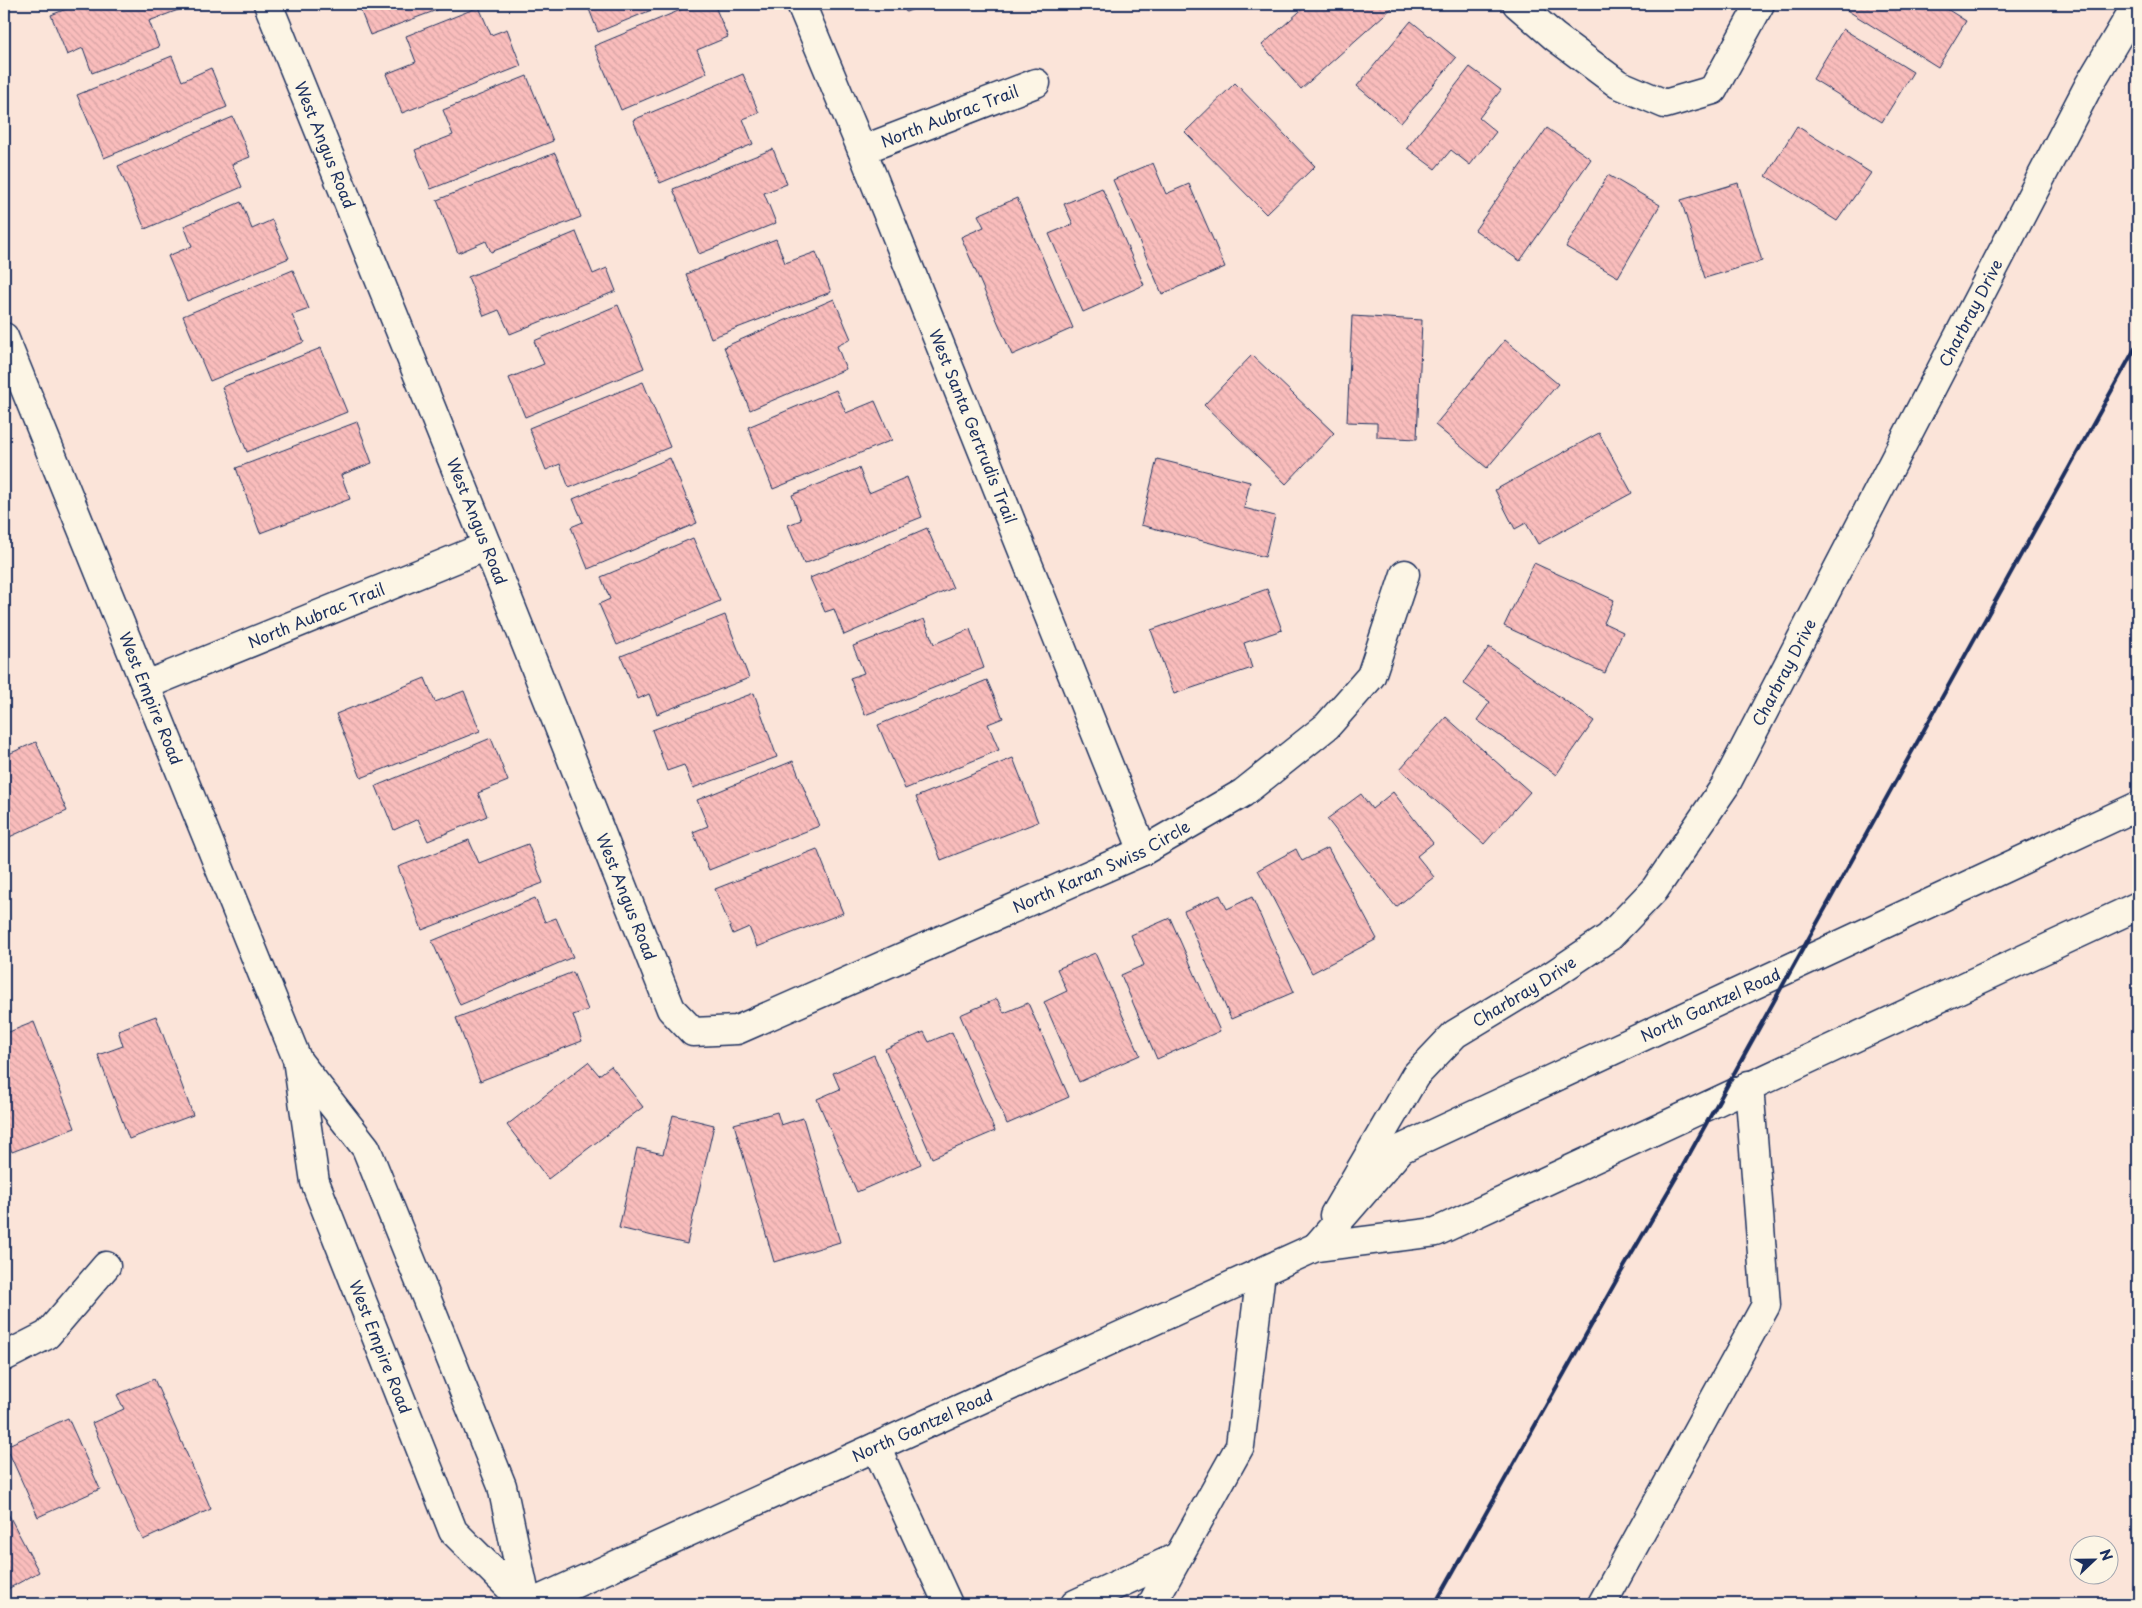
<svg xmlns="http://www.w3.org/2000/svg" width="2142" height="1608" viewBox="0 0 2142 1608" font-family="'Playpen Sans',sans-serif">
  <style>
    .building { fill: url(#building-back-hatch); stroke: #1b2f5e }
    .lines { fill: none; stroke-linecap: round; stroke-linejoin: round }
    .minor-casing { stroke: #1b2f5e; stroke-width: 31 }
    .major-casing { stroke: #1b2f5e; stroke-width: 31 }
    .minor { stroke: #fcf5e5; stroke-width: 28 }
    .major { stroke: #fcf5e5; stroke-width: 28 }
    .rail { stroke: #1b2f5e; stroke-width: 4 }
    .labels { text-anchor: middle; stroke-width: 4.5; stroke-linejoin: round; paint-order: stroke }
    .street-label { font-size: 16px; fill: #1b2f5e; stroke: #fcf5e5 }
  </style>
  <defs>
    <pattern id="building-back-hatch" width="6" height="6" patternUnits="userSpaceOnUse" patternTransform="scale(1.25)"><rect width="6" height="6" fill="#fabdbc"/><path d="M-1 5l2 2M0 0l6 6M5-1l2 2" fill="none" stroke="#d6a3a4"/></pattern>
  </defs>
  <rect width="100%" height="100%" fill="#fbe4d9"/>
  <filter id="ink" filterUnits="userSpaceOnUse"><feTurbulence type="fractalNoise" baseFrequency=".02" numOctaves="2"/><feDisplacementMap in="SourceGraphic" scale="10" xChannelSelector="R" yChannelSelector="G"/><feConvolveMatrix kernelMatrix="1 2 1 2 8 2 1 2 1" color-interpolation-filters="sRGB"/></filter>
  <g filter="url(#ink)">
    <!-- building -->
    <g class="building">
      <polygon points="79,4 184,4 186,7 149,21 159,47 92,73 83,48 67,55 51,15"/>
      <polygon points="358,4 453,4 370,35"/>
      <polygon points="587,4 666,4 598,32"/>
      <polygon points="695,4 714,4 728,37 697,50 707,73 621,110 594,46"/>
      <polygon points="903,4 927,4 906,12"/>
      <polygon points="1308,4 1390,4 1393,7 1301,89 1262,45"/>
      <polygon points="1848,4 1939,4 1966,21 1938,67 1845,9"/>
      <polygon points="479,7 491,35 507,29 521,66 402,113 386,74 416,62 406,36"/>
      <polygon points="1411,21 1456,58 1401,123 1357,86"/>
      <polygon points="1843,29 1913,72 1882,122 1813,79"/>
      <polygon points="172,56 182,81 211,68 227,107 104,158 77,95"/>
      <polygon points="1470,67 1501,90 1479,118 1496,132 1470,165 1451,150 1435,169 1407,148"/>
      <polygon points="743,74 759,113 743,119 753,144 660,183 633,120"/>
      <polygon points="527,76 553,141 431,189 415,150 453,135 443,110"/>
      <polygon points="1235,83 1315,166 1266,214 1185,132"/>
      <polygon points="233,117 250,157 232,164 242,187 145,229 118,166"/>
      <polygon points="1797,126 1871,173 1837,221 1766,176"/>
      <polygon points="1547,128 1591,159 1520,261 1475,230"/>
      <polygon points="773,149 787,184 764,193 776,223 699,254 673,189"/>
      <polygon points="555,153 581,217 491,252 486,241 458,253 437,200"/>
      <polygon points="1153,163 1166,194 1189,184 1225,267 1162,294 1113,180"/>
      <polygon points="1608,175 1660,205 1618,277 1566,247"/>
      <polygon points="1738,183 1762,261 1705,278 1681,200"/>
      <polygon points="1102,188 1144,285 1083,312 1049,234 1073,224 1064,204"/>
      <polygon points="1017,198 1073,328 1012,355 961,237 984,227 978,215"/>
      <polygon points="241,202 252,229 272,220 289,258 187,301 168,256 192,246 184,226"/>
      <polygon points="576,232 593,274 607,268 616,291 510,334 499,310 484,316 468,277"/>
      <polygon points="776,239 785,263 816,252 831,292 711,338 686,274"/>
      <polygon points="293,270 309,309 292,315 304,342 210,381 183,316"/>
      <polygon points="834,299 851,339 837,346 846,369 750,410 724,347"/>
      <polygon points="618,305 644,368 525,417 509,378 544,364 534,341"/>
      <polygon points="1352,316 1422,320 1417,439 1377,437 1377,423 1347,422"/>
      <polygon points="1505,340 1558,384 1487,468 1435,425"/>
      <polygon points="321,348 347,412 247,452 222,387"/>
      <polygon points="1252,355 1334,433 1286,484 1204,405"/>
      <polygon points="643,382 670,447 569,488 560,464 546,470 529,428"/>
      <polygon points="836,390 846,413 875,401 892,440 773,489 748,427"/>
      <polygon points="357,422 372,463 341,475 350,499 260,533 236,468"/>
      <polygon points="1599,433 1632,493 1538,544 1526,523 1515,529 1495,490"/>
      <polygon points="670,458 697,523 588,569 571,527 583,522 573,499"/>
      <polygon points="1157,459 1250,482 1244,508 1275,516 1265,557 1141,525"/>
      <polygon points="859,468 869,493 907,477 922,517 804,564 788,525 801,520 792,495"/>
      <polygon points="927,528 953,588 844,635 834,609 825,612 810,578"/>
      <polygon points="693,538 720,601 617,645 599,604 610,599 601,577"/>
      <polygon points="1534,563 1614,600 1604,623 1623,632 1605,673 1504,626"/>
      <polygon points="1267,589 1282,630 1244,643 1252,668 1174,694 1151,630"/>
      <polygon points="725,615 749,678 657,714 649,694 638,699 621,656"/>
      <polygon points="924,619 934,644 970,629 984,668 865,715 850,678 864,673 853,646"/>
      <polygon points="1489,647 1594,721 1556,775 1477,720 1490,702 1463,683"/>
      <polygon points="425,678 435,702 464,691 480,731 361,778 336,714"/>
      <polygon points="987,680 1003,718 988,724 999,750 905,789 878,725"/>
      <polygon points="754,693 777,757 693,788 684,765 667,771 652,730"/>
      <polygon points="1446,717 1530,792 1484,844 1400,769"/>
      <polygon points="491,738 508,781 478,793 487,816 428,841 418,819 394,830 376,786"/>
      <polygon points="36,742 67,811 5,839 4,756"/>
      <polygon points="1013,758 1038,822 941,860 916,797"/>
      <polygon points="793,761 819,826 709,870 693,832 708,826 697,800"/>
      <polygon points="1393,792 1433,843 1417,856 1434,877 1396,907 1327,819 1361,794 1372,809"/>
      <polygon points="469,840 479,863 528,844 543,883 422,930 398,867"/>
      <polygon points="1328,848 1377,939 1312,973 1258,870 1296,849 1302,861"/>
      <polygon points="817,849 843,913 757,947 749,927 733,934 715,889"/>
      <polygon points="1220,895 1227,909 1252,897 1294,992 1231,1019 1184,911"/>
      <polygon points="535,898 545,922 556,918 573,957 460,1005 432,941"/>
      <polygon points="1170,918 1220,1031 1157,1059 1121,975 1144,965 1131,935"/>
      <polygon points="1095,953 1140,1055 1079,1082 1044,1002 1067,991 1057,969"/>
      <polygon points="573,972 588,1010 573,1015 582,1041 480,1081 456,1018"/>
      <polygon points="997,999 1004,1013 1028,1003 1069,1097 1007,1124 960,1015"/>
      <polygon points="156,1016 193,1115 129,1139 98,1055 123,1046 118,1030"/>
      <polygon points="34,1022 75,1128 12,1152 4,1130 4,1034"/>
      <polygon points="924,1032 929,1042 952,1032 995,1131 932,1158 885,1049"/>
      <polygon points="874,1055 921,1164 857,1192 817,1099 840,1089 833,1073"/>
      <polygon points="588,1062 599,1075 611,1066 643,1107 548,1179 507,1125"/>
      <polygon points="777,1112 781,1125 803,1118 840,1242 774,1262 734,1124"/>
      <polygon points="673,1115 714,1125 687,1244 619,1228 637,1148 663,1154"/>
      <polygon points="154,1379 211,1509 143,1540 92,1423 124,1409 117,1395"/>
      <polygon points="68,1418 100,1489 38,1517 6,1446"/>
      <polygon points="4,1506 39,1572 4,1591"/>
    </g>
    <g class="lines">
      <!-- minor casing -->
      <g class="minor-casing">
        <g id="minor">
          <path id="s1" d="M268 4 487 546 671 1009 693 1032 737 1030 1143 851 1243 793 1327 726 1371 676 1405 574"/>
          <path id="s2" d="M801 4 862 150 1143 851"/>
          <polyline points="1517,4 1555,37 1618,84 1665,104 1713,90 1760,4"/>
          <path id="s3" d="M862 150 1036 83"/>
          <path id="s4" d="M4 337 297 1059 315 1182 453 1531 526 1604"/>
          <path id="s5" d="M146 685 487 546"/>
          <polyline points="298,1061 366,1148 502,1486 527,1604"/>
          <path id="s6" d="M1334 1215 1415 1076 1455 1034 1551 976 1609 937 1655 889 1725 786 2089 85 2137 4"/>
          <polyline points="4,1357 47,1335 106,1266"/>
          <polyline points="876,1447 948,1604"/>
          <polyline points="1075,1604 1177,1557"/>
          <polyline points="1152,1604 1240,1446 1261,1272"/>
          <polyline points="1602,1604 1766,1305 1749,1085"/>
        </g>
      </g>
      <!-- major casing -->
      <g class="major-casing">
        <g id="major">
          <path id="s7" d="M1316 1247 1401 1149 2138 806"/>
          <path id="s8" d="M530 1604 1316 1247 1436 1232 2138 906"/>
        </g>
      </g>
      <!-- minor -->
      <use href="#minor" class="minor"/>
      <!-- major -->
      <use href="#major" class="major"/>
      <!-- rail -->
      <polyline class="rail" points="1435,1604 1620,1274 1680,1171 2138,343"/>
    </g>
  </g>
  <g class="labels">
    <!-- street labels -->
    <g class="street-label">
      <text dy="6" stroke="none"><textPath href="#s3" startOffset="94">North Aubrac Trail</textPath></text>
      <text dy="6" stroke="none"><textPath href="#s1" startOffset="152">West Angus Road</textPath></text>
      <text dy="6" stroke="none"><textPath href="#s6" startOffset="1125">Charbray Drive</textPath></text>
      <text dy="6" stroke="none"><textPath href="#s2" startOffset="456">West Santa Gertrudis Trail</textPath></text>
      <text dy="6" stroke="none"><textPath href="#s1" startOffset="558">West Angus Road</textPath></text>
      <text dy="6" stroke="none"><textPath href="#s5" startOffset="184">North Aubrac Trail</textPath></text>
      <text dy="6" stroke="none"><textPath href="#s6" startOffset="720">Charbray Drive</textPath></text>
      <text dy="6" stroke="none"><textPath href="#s4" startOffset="390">West Empire Road</textPath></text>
      <text dy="6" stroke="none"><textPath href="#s1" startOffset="1558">North Karan Swiss Circle</textPath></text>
      <text dy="6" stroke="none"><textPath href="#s1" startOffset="962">West Angus Road</textPath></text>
      <text dy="6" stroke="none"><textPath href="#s6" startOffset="300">Charbray Drive</textPath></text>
      <text dy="6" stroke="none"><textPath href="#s7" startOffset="471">North Gantzel Road</textPath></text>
      <text dy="6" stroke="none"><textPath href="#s4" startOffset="1081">West Empire Road</textPath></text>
      <text dy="6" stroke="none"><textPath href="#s8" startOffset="431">North Gantzel Road</textPath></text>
    </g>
  </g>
  <!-- margin -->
  <rect width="2142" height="1608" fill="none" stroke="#fcf5e5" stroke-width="20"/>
  <rect x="10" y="10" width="2122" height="1588" fill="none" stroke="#1b2f5e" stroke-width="2" filter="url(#ink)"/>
  <!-- north arrow -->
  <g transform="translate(2094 1560) rotate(68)"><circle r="24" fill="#fcf5e5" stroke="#a2a6af"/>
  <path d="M0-4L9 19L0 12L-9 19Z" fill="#1b2f5e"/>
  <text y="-8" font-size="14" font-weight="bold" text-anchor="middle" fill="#1b2f5e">N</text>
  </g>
</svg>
